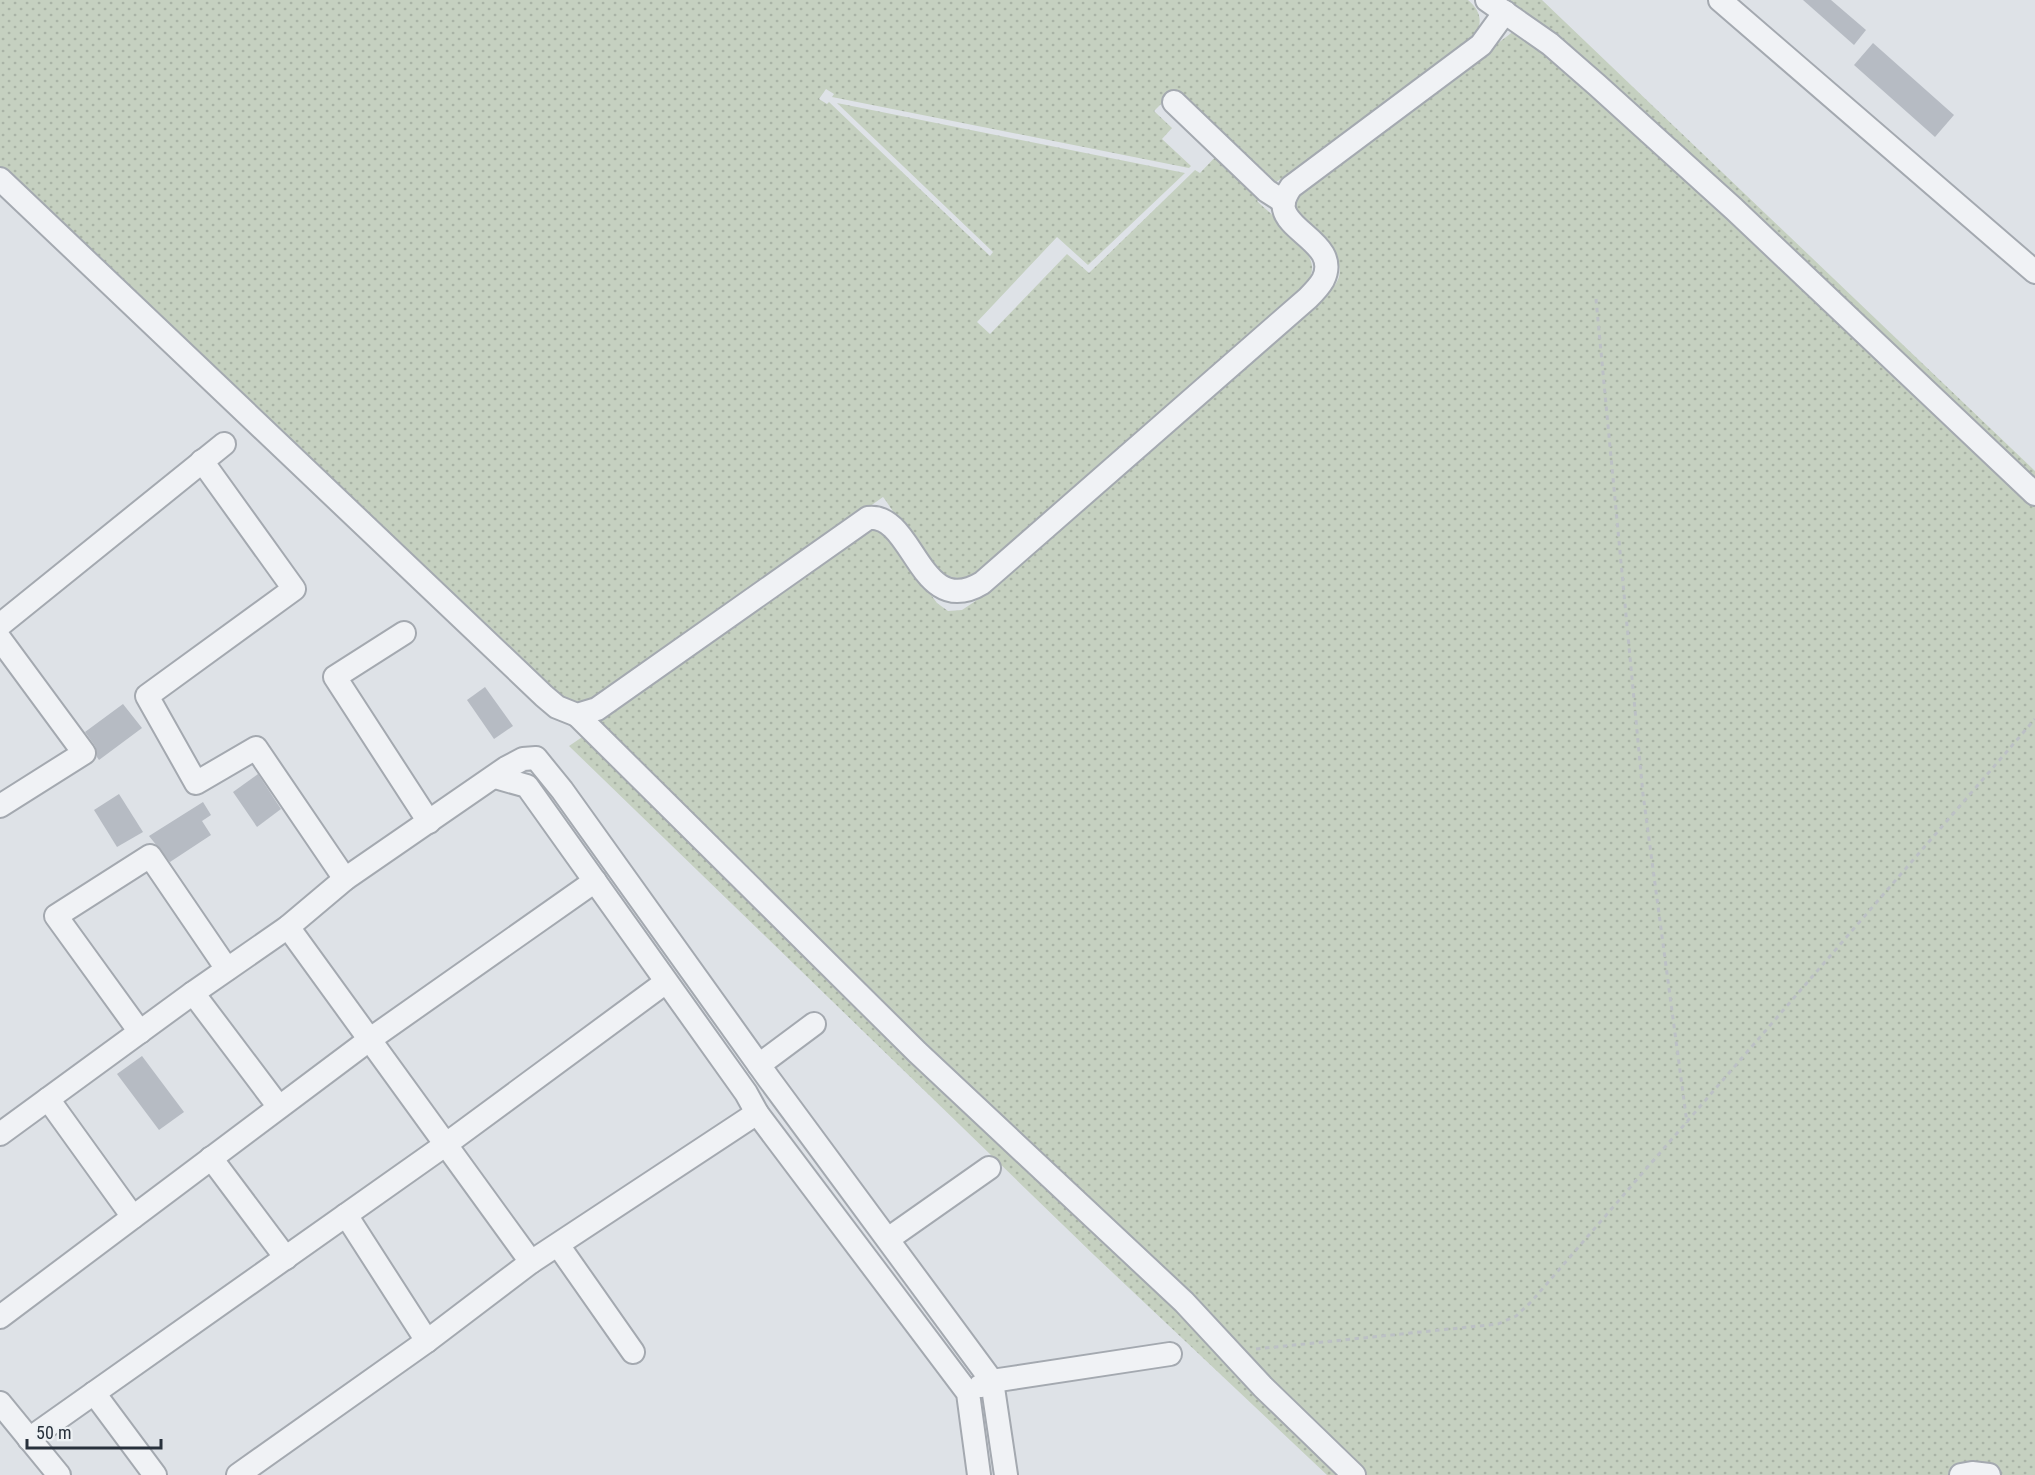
<svg xmlns="http://www.w3.org/2000/svg" width="2035" height="1475" viewBox="0 0 2035 1475" font-family="'Roboto Condensed',sans-serif">
  <style>
    .grass { fill: url(#grass-dots) }
    .building { fill: #b6bbc3 }
    .lines { fill: none; stroke-linecap: round; stroke-linejoin: round }
    .minor-casing { stroke: #a4a9b0; stroke-width: 26 }
    .path { stroke: #bcc0c5; stroke-width: 3; stroke-dasharray: 4.5 4.5; stroke-linecap: butt }
    .minor { stroke: #f0f2f5; stroke-width: 22 }
  </style>
  <defs>
    <pattern id="grass-dots" width="8" height="8" patternUnits="userSpaceOnUse" patternTransform="scale(1.5)"><rect width="8" height="8" fill="#c5d0c0"/><path d="M2 2h.1M6 6h.1" fill="none" stroke="#a9b3a6" stroke-width="1.8" stroke-linecap="round"/></pattern>
  </defs>
  <rect width="100%" height="100%" fill="#dee2e7"/>
  <!-- grass -->
  <g class="grass">
    <path d="M0 0H1468C1483 12 1483 27 1471 40L1271 186 1173 92 1154 111 1172 128 1162 139 1191 166 1189 168 832 97 834 94 826 89 819 99 827 104 829 102 990 256 993 252 837 103 1185 173 1088 265 1057 237 977 322 990 334 1067 254 1089 273 1195 170 1200 173 1220 152 1263 196 1257 201C1272 215 1310 246 1312 266 1313 276 1306 284 1300 291L989 567C979 572 970 578 958 578 926 576 901 520 883 497L602 696 575 706 562 702 0 171Z"/>
    <path d="M1504 0H1542L2035 471V1475H1327L1094 1255 569 746 597 727 593 722 872 528 886 533 937 603 948 611 962 610 974 602 1050 539 1335 285C1356 255 1302 229 1293 204L1299 193 1514 31Z"/>
  </g>
  <!-- building -->
  <g class="building">
    <polygon points="1803,0 1831,0 1866,30 1854,45"/>
    <polygon points="1873,43 1954,115 1935,137 1854,65"/>
    <polygon points="485,687 513,726 494,739 467,700"/>
    <polygon points="123,704 142,728 99,760 97,757 95,746 85,732"/>
    <polygon points="258,774 281,809 257,827 233,792"/>
    <polygon points="119,794 143,832 117,847 94,810"/>
    <polygon points="203,802 211,815 202,821 211,835 170,862 149,836"/>
    <polygon points="142,1056 184,1112 159,1130 117,1074"/>
  </g>
  <g class="lines">
    <!-- minor casing -->
    <g class="minor-casing">
      <g id="minor">
        <polyline points="1487,0 1550,44 1597,85 1734,209 2035,494"/>
        <polyline points="1720,0 2035,272"/>
        <polyline points="1174,102 1267,191 1284,202"/>
        <path d="M0 179 544 696 557 707 577 715 597 709 868 518C914 512 919 621 982 583L1308 298C1313 293 1319 287 1323 280 1340 246 1289 233 1284 209 1282 201 1287 193 1291 187L1481 45 1505 12"/>
        <polyline points="202,461 294,589 147,696 196,783 256,748 345,879"/>
        <polyline points="0,625 224,444"/>
        <polyline points="404,633 335,677 429,822"/>
        <polyline points="0,639 84,753 0,806"/>
        <polyline points="577,715 917,1052 1184,1302 1263,1387 1354,1475"/>
        <polyline points="495,777 527,786 746,1093 757,1113 968,1393 979,1475"/>
        <polyline points="288,927 531,1262"/>
        <polyline points="193,993 279,1107"/>
        <polyline points="140,1032 56,916 150,856 227,969"/>
        <polyline points="759,1065 814,1024"/>
        <polyline points="48,1099 133,1217"/>
        <polyline points="0,1134 193,993 288,927 345,879 506,768 523,759 536,758 562,790 769,1079 992,1381 1006,1475"/>
        <polyline points="211,1158 286,1258"/>
        <polyline points="346,1215 427,1341"/>
        <polyline points="888,1239 989,1168"/>
        <polyline points="558,1245 633,1352"/>
        <polyline points="0,1317 369,1040 595,881"/>
        <polyline points="980,1386 992,1381 1170,1354"/>
        <polyline points="94,1393 155,1475"/>
        <polyline points="0,1403 59,1475"/>
        <polyline points="29,1439 445,1145 666,982"/>
        <polyline points="238,1475 427,1341 531,1262 757,1113"/>
        <polyline points="1961,1475 1972,1473 1989,1475"/>
      </g>
    </g>
    <!-- path -->
    <g class="path">
      <polyline points="1596,299 1643,794 1687,1123"/>
      <polyline points="1256,1349 1498,1324 1516,1316 1531,1302 2035,719"/>
    </g>
    <!-- minor -->
    <use href="#minor" class="minor"/>
  </g>
  <!-- scale -->
  <path d="M27 1439v9h134v-9" fill="none" stroke="#28313c" stroke-width="3"/>
  <text x="36" y="1439" font-size="18" fill="#28313c" stroke="#edf1f4" stroke-width="4.5" paint-order="stroke">50 m</text>
</svg>
